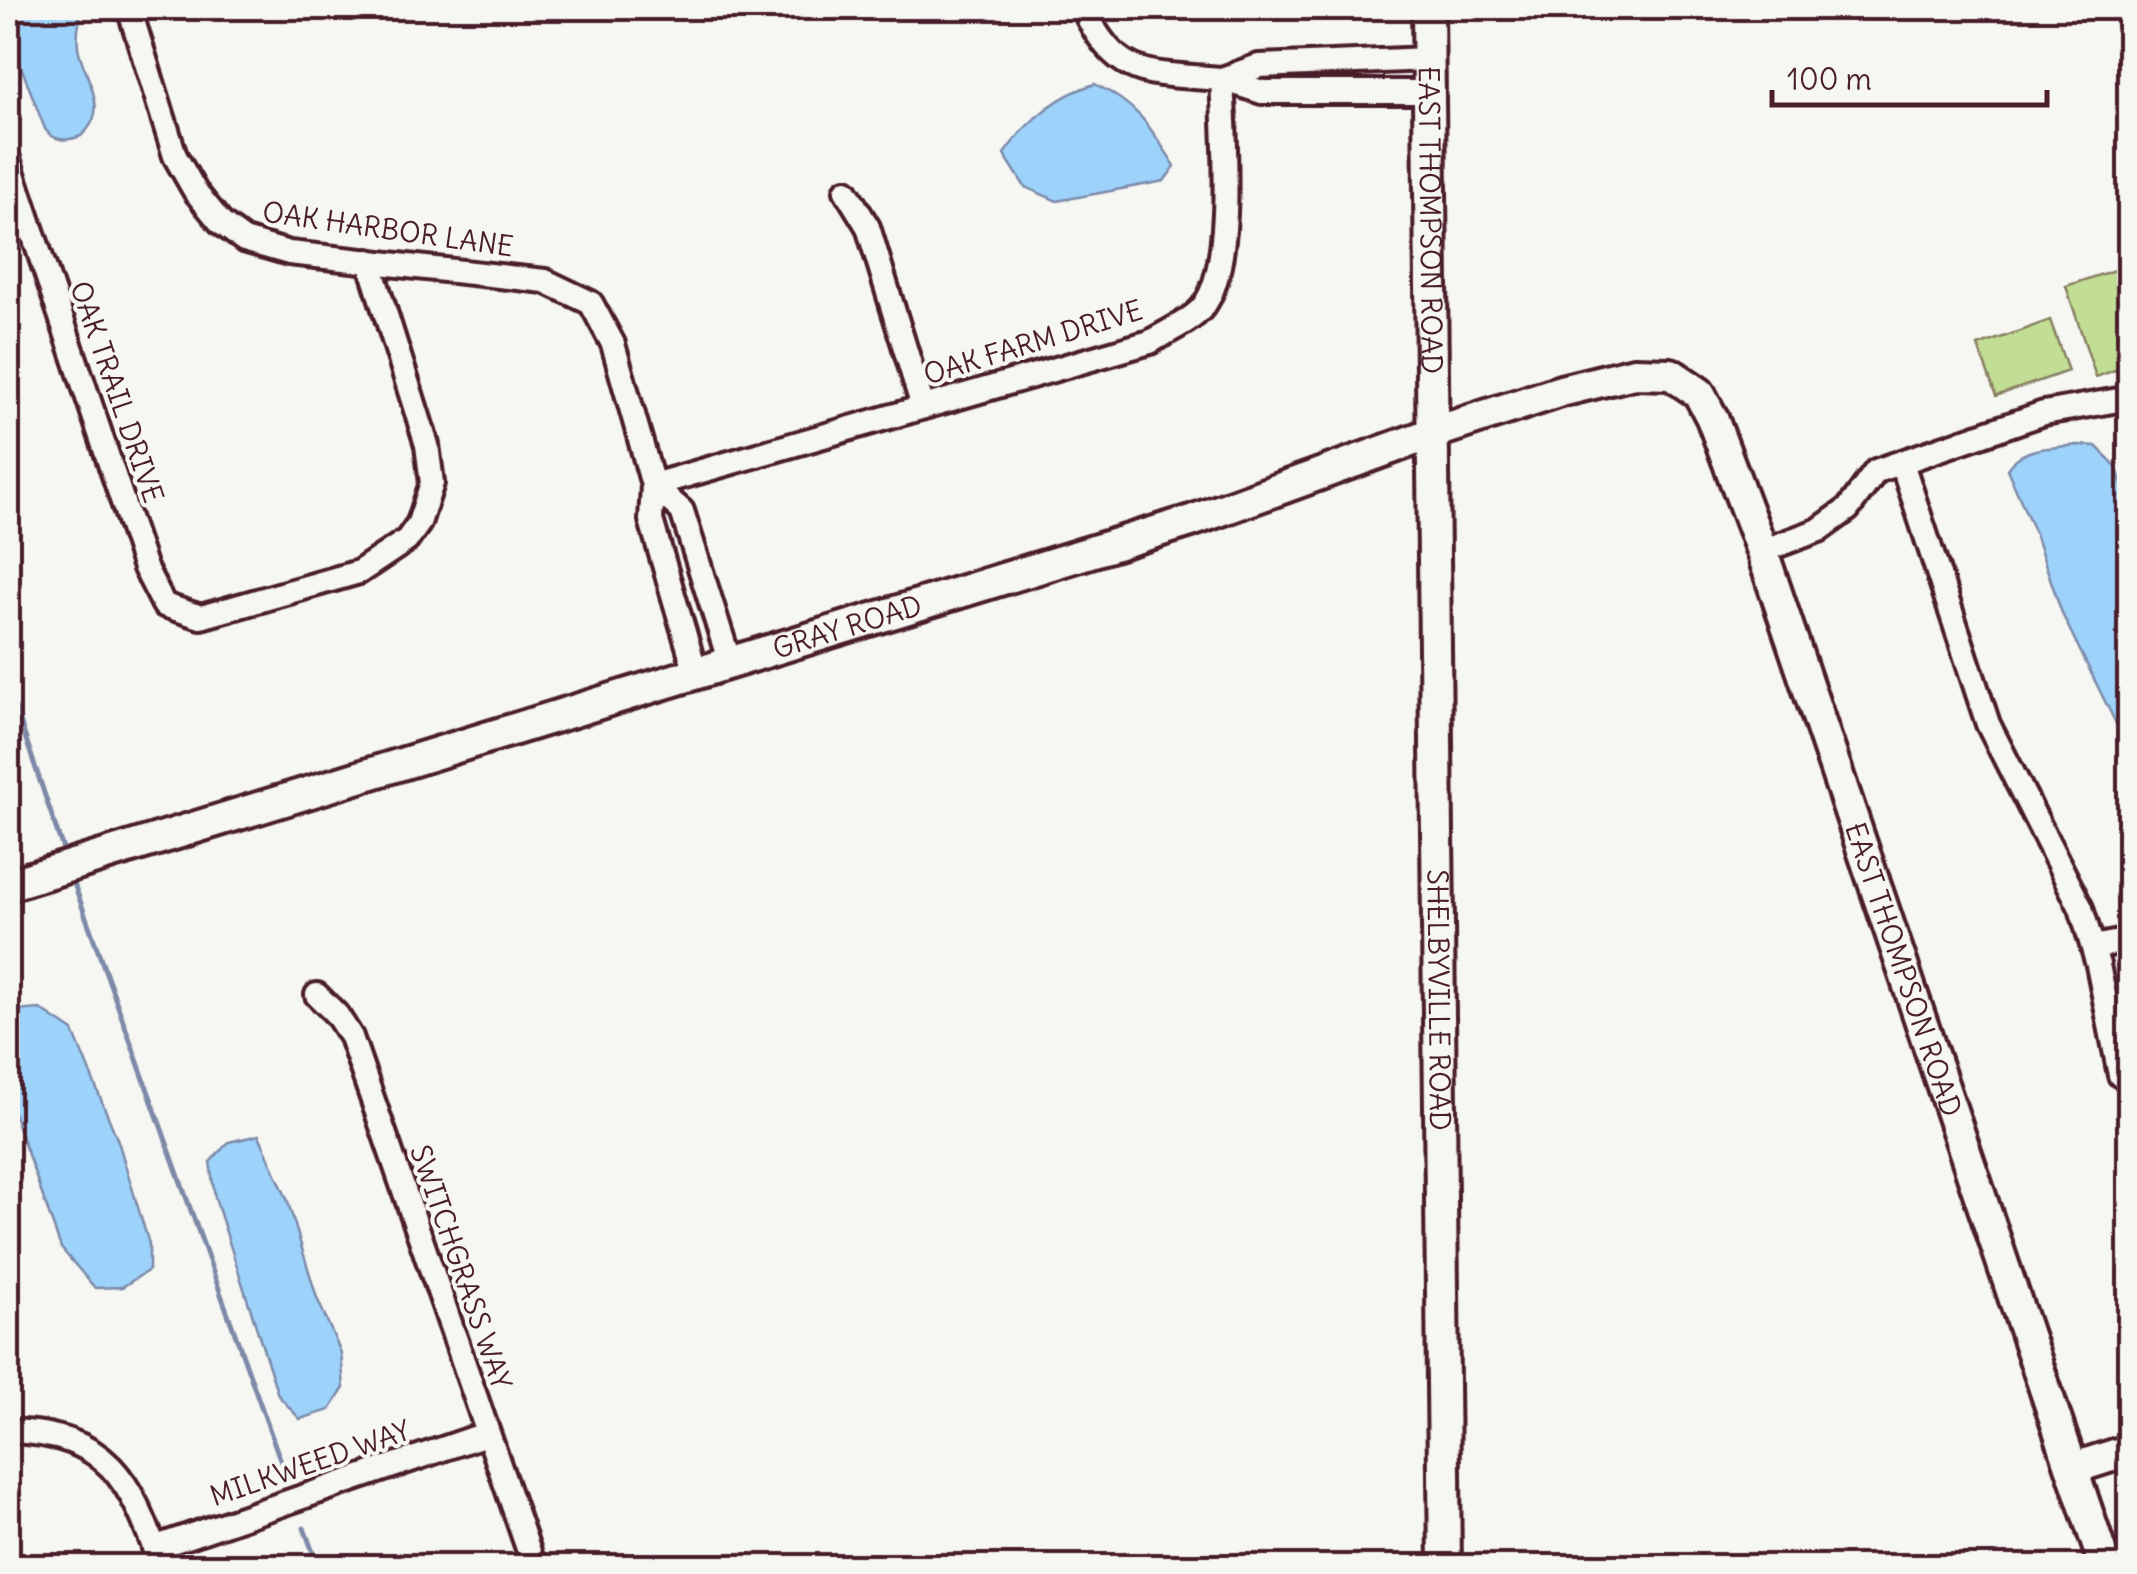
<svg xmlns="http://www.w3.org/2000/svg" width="2137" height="1574" viewBox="0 0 2137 1574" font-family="Delius,sans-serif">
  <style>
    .green { fill: #c2de95; stroke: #867e60; stroke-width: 2.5 }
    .water { fill: #9dd2fb; stroke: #7c8aa8; stroke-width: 2.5 }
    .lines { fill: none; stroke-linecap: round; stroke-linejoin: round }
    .stream { stroke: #7c8aa8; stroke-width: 5 }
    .street-casing { stroke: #4a1f2b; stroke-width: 30 }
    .secondary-casing { stroke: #4a1f2b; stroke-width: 38 }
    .street { stroke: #f6f6f2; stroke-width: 22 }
    .secondary { stroke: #f6f6f2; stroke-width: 30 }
    .labels { text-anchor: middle; stroke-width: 8; stroke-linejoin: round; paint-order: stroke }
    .street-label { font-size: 28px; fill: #4a1f2b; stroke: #f6f6f2 }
  </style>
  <rect width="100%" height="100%" fill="#f6f6f2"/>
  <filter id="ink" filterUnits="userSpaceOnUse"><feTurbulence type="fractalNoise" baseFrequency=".01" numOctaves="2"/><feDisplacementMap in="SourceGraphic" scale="20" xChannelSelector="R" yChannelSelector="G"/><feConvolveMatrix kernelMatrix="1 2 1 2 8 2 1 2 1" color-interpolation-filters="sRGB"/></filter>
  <g filter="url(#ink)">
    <!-- green -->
    <g class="green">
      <polygon points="2129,265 2129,365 2096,377 2066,286"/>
      <polygon points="2050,320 2068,371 1996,396 1978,346"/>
    </g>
    <!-- water -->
    <g class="water">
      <path d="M8 8H83C79 20 76 33 78 47 83 78 113 108 81 136 67 141 54 142 45 129L8 33Z"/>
      <path d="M1095 84C1139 106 1149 125 1175 166L1164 181 1057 201 1025 187 1004 154C1027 121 1057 95 1095 84Z"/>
      <path d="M2077 445 2096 446 2116 466 2129 505V750L2063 616 2034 531 2007 469C2023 445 2051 449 2077 445Z"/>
      <polygon points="40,1009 73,1031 118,1141 149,1244 149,1270 122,1287 95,1288 61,1248 8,1098 8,1023 15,1011"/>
      <polygon points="259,1135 287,1199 317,1298 341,1353 344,1388 330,1410 300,1419 278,1395 215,1198 210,1162 229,1142"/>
    </g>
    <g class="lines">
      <!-- stream -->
      <g class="stream">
        <polyline points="8,686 66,858"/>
        <polyline points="72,878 286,1476"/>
        <polyline points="304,1528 318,1566"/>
      </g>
      <!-- street casing -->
      <g class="street-casing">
        <g id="street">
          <path d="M129 8 175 156 195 191 221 223 244 240 289 253 545 281 591 303 613 344 653 485 1150 342C1166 332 1190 322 1202 308 1236 268 1224 131 1222 79 1149 73 1118 81 1083 8"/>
          <polyline points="2129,8 2130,13"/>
          <polyline points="1429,59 1259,66 1222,79 1262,92 1429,92"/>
          <polyline points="8,159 145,568 164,605 201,617 359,572 407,540 419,523 432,483 427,445 369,261"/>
          <polyline points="846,191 868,227 923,407"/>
          <polyline points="1902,463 1988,724 2081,908 2098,965 2120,1075"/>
          <polyline points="1762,551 1819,530 1848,509 1876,471 2044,413 2130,398"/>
          <polyline points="696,673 651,520 653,485 682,511 730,663"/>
          <polyline points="2093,947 2130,940"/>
          <polyline points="317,995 337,1015 351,1037 534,1566"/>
          <path d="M8 1431C109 1434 130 1479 161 1566"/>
          <polyline points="154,1548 486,1434"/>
        </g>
      </g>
      <!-- secondary casing -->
      <g class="secondary-casing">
        <g id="secondary">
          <path id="s1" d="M1428 8 1445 1566"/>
          <path id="s2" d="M8 885 1191 521 1433 433 1561 391 1634 373 1671 374 1699 393 1712 418 1762 551 2105 1566"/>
          <polyline points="2074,1468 2130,1450"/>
        </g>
      </g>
      <!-- street -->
      <use href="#street" class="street"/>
      <!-- secondary -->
      <use href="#secondary" class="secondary"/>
    </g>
  </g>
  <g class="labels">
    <!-- street labels -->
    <g class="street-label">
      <text dy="10" stroke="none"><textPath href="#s1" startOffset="212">EAST THOMPSON ROAD</textPath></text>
      <text transform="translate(388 229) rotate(8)" y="10">OAK HARBOR LANE</text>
      <text transform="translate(1033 342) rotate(-17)" y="10">OAK FARM DRIVE</text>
      <text transform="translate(117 392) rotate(71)" y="10">OAK TRAIL DRIVE</text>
      <text dy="10" stroke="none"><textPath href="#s2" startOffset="878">GRAY ROAD</textPath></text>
      <text dy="10" stroke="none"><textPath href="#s2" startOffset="2388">EAST THOMPSON ROAD</textPath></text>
      <text dy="10" stroke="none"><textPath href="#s1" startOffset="992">SHELBYVILLE ROAD</textPath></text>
      <text transform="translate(461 1267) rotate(71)" y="10">SWITCHGRASS WAY</text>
      <text transform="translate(310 1463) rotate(-19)" y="10">MILKWEED WAY</text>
    </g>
  </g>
  <!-- margin -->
  <rect width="2137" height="1574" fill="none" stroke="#f6f6f2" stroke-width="40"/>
  <rect x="20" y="20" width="2097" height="1534" fill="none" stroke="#4a1f2b" stroke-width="4" filter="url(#ink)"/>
  <!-- scale -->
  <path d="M1772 90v15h275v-15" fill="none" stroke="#4a1f2b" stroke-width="5"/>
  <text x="1787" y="90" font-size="30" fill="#4a1f2b" stroke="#f6f6f2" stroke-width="8" paint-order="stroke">100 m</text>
</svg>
